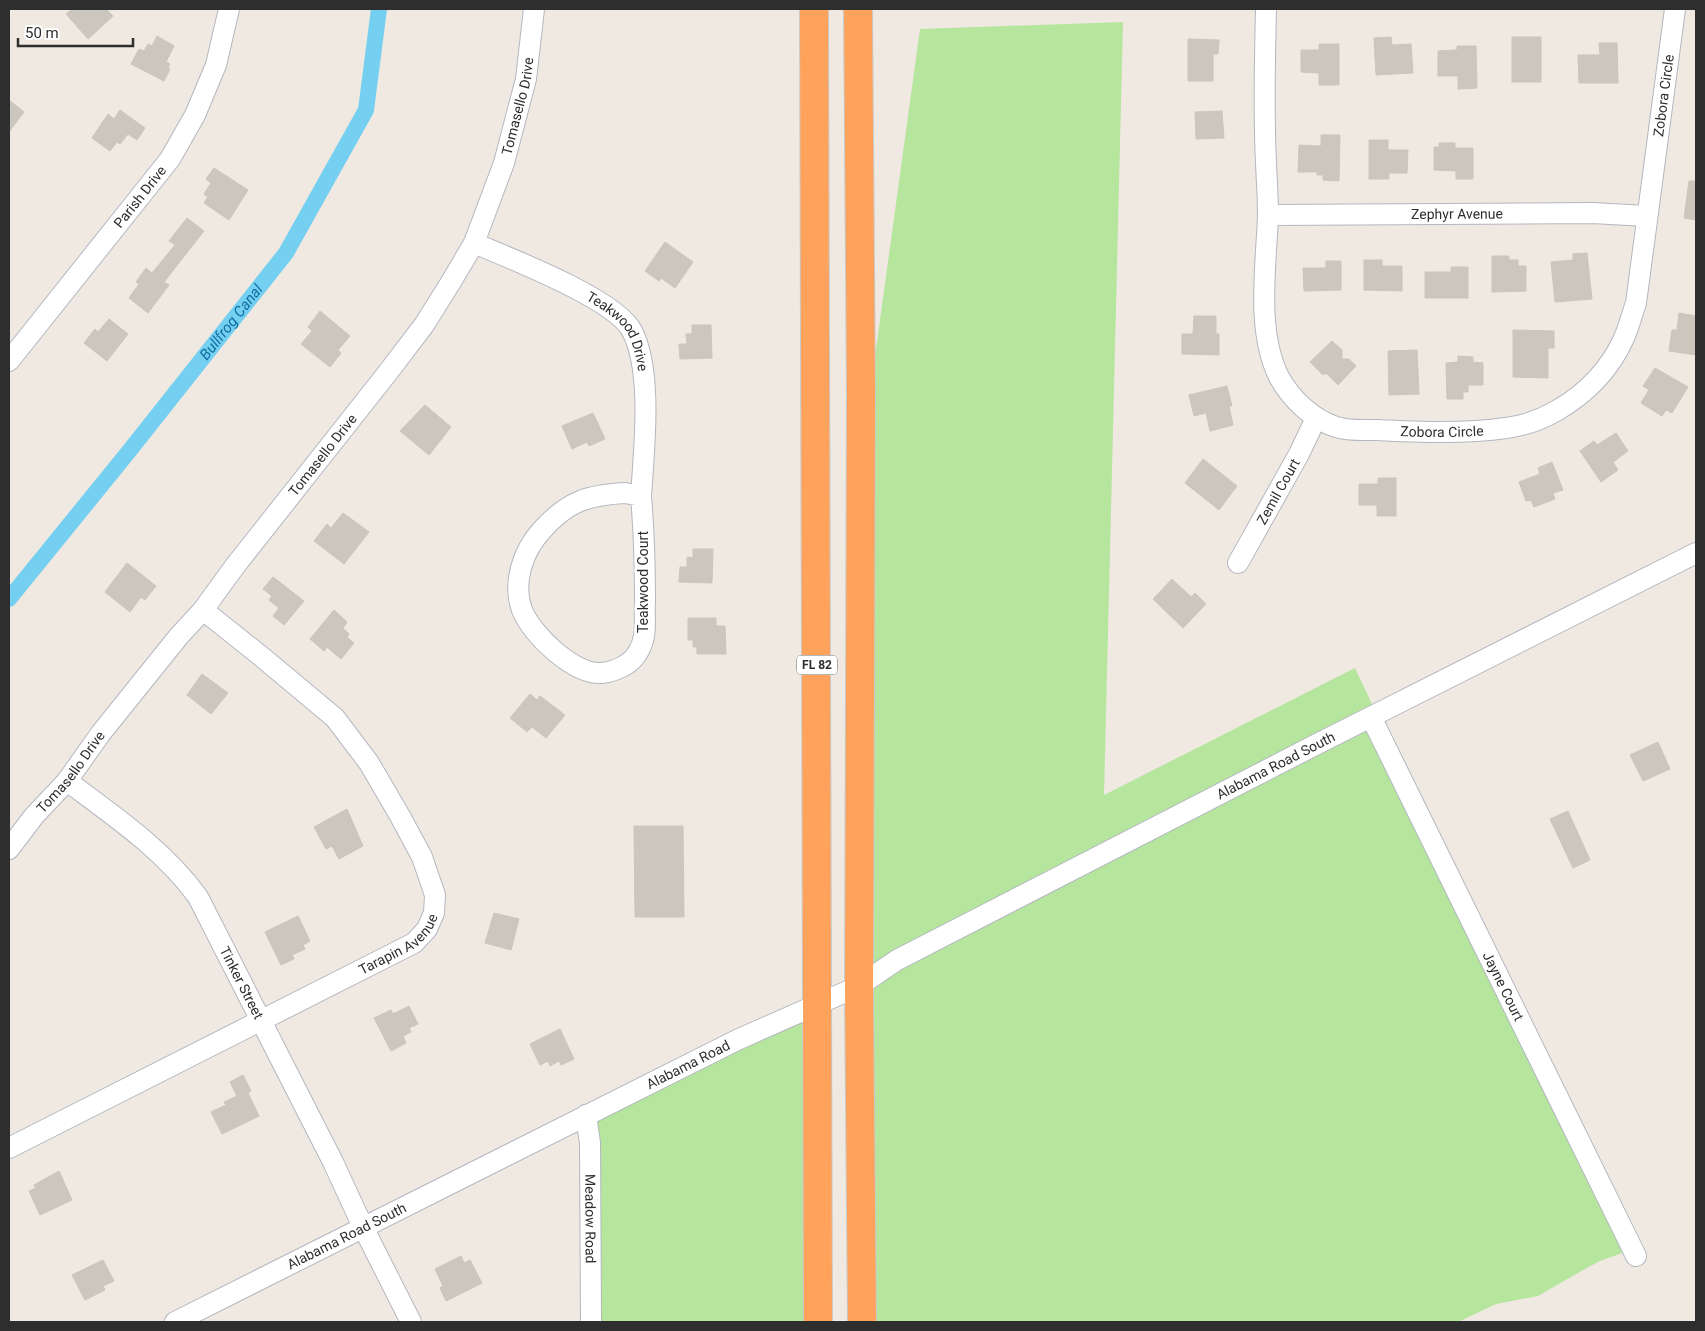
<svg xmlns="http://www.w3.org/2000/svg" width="1705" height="1331" viewBox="0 0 1705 1331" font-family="Roboto,sans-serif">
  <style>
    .green { fill: #b6e59e }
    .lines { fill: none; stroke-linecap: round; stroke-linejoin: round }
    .canal { stroke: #75cff0; stroke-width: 16 }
    .building { fill: #cbc7bf; stroke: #cbc5ba }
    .minor-casing { stroke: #b4b7c1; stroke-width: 22 }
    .highway-casing { stroke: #c9c9c9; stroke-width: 30 }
    .minor { stroke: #fff; stroke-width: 20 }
    .highway { stroke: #ffa35c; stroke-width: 28 }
    .labels { text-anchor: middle; stroke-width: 5; stroke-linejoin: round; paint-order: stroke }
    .shield { fill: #fff; stroke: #6d6d6d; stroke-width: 1 }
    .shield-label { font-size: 12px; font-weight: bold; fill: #2e2e2e }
    .street-label { font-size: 14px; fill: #2e2e2e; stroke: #fff }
    .water-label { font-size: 15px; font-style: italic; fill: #0d6fa3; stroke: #fff }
  </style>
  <rect width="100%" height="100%" fill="#efe9e1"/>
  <!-- green -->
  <g class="green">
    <polygon points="1123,22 1104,795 1355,668 1428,823 1625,1252 1600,1261 1583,1270 1538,1296 1496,1304 1458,1322 871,1322 870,393 920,29"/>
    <polygon points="809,1017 810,1322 587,1322 579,1128 740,1048"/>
  </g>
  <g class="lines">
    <!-- canal -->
    <path class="canal" id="s1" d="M9 599 130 450 286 253 366 110 379 9"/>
  </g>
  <!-- building -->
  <g class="building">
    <polygon points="72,9 106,9 113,16 88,39 66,14"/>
    <polygon points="157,36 174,46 166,62 170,64 168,68 170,69 164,81 131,64 139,49 144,51 148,44 152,46"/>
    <polygon points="1391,37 1392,45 1411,44 1413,73 1376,75 1374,38"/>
    <rect x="1512" y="37" width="29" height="45"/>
    <polygon points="1188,39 1219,40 1218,54 1213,54 1213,81 1188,81"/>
    <polygon points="1599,43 1617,43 1618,83 1579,83 1578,55 1600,55"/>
    <polygon points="1319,44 1339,44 1339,85 1319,85 1319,73 1301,72 1301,50 1319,50"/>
    <polygon points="1457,46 1476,46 1477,88 1458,89 1458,76 1438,76 1438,51 1457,50"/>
    <polygon points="9,100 24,112 9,132"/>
    <polygon points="120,110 145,128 137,140 128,134 120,144 117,142 110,151 92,138 108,114 114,119"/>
    <polygon points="1222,111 1224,138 1196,139 1195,112"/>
    <polygon points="1321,135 1340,135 1339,181 1323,180 1323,175 1317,175 1317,172 1298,172 1299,145 1321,146"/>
    <polygon points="1369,140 1388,140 1388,150 1408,150 1407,173 1389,173 1389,179 1369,179"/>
    <polygon points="1439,143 1455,143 1455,148 1473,148 1473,179 1456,179 1456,171 1434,170 1434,147 1439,147"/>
    <polygon points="214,168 248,190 229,220 204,203 208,197 204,194 211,183 206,179"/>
    <polygon points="1689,181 1696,181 1696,220 1684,218"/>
    <polygon points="187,218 204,231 164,282 169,285 148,313 129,298 139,284 136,282 146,268 152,273 175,245 169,241"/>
    <polygon points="665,242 693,262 675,288 661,278 659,281 645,271"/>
    <polygon points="1587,253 1592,299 1555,302 1551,262 1573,260 1573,254"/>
    <polygon points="1492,256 1509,256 1509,260 1518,260 1518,266 1526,266 1526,291 1492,292"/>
    <polygon points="1364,260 1382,260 1382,266 1402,266 1402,291 1364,290"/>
    <polygon points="1326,261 1341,261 1341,290 1304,291 1303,268 1326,268"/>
    <polygon points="1451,267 1468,267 1468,298 1425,298 1425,272 1451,272"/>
    <polygon points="320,311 350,336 338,350 341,353 330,367 301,344 312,331 308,327"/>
    <polygon points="1679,313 1696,316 1696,355 1669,351 1672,330 1677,330"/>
    <polygon points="1194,316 1216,316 1216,334 1219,334 1219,355 1182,354 1182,334 1193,334"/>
    <polygon points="109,319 128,334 107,361 84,343 95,329 98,332"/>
    <polygon points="692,325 711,325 712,358 680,359 679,344 687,344 686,334 692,334"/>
    <polygon points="1513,330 1554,331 1554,348 1548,348 1548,378 1513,377"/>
    <polygon points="1332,341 1342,350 1342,359 1349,359 1356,366 1338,385 1326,373 1323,375 1310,362"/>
    <polygon points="1417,350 1419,394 1389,395 1388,351"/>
    <polygon points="1458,356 1473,357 1473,362 1483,363 1483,385 1468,385 1468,392 1463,392 1463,399 1447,399 1446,363 1458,362"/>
    <polygon points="1655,368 1688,387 1672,413 1666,410 1662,416 1641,403 1649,390 1643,386"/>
    <polygon points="1227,386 1232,406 1229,406 1233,425 1210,431 1206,413 1194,416 1189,395"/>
    <polygon points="425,405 451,427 429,455 400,431"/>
    <polygon points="593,413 605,439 589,446 587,442 572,449 562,426"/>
    <polygon points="1616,433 1628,451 1613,462 1618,470 1601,482 1580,451 1594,441 1597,445"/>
    <polygon points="1203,459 1237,486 1219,510 1185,483"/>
    <polygon points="1552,462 1563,490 1553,493 1555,499 1534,507 1531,500 1526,501 1519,482 1540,474 1538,468"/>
    <polygon points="1378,478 1396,478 1396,516 1377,516 1377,505 1359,505 1359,484 1378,484"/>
    <polygon points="343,513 369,532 344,564 314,541 327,524 331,528"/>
    <polygon points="693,549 713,549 712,583 679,582 680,567 687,567 687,557 693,558"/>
    <polygon points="127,563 156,586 145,600 141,597 130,612 105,592"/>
    <polygon points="273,577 304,601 284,625 273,616 279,608 269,600 272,596 263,589"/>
    <polygon points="1172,579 1191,597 1195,593 1206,604 1183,628 1153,599"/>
    <polygon points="334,610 347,622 343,628 349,634 347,637 354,643 341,659 327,647 324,651 310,639"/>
    <polygon points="688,618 716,618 716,626 725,626 726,654 697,654 697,647 693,647 693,640 688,640"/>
    <polygon points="202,674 228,693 211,714 187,695"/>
    <polygon points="530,694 537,700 540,696 565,715 546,738 532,727 527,732 510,718"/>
    <polygon points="1658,742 1670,769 1643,781 1630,755"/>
    <polygon points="347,809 363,846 339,859 332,846 326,849 314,827"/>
    <polygon points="1568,811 1590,860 1573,868 1550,819"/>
    <polygon points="634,826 683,826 684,917 635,917"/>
    <polygon points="494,913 519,919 511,950 485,943"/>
    <polygon points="298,916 310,941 303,945 305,949 292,955 294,959 281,965 265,932"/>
    <polygon points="409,1006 418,1024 409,1028 411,1032 403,1036 406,1043 391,1051 374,1018 391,1010 393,1014"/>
    <polygon points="560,1029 574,1059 561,1065 559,1061 550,1066 548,1061 540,1065 530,1044"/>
    <polygon points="243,1075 251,1091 248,1093 259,1116 222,1134 211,1112 226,1105 224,1102 237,1096 230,1082"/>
    <polygon points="59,1171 72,1200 40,1215 29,1191 36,1188 34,1185"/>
    <polygon points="461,1256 464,1263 470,1260 482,1283 446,1301 440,1288 443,1286 435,1269"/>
    <polygon points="103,1260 114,1281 103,1286 105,1290 85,1300 72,1275"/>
  </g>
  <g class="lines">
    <!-- minor casing -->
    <g class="minor-casing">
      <g id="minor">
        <path id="s2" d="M1266 9C1265 49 1264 90 1265 131 1265 159 1268 188 1268 216 1266 267 1256 331 1279 377 1291 399 1312 419 1336 427 1348 431 1363 430 1376 430 1417 432 1466 434 1506 428 1523 426 1542 419 1556 411 1586 394 1610 369 1624 338 1629 327 1632 314 1636 303L1675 9"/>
        <path id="s3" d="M1268 215 1592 213 1647 216"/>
        <path id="s4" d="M474 243C509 258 616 299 632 331 653 371 644 450 641 496"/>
        <path id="s5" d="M9 361 170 159 195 115 216 65 229 9"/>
        <path d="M625 493 641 496C644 531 645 566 645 602 644 613 646 626 644 636 642 647 636 658 627 664 619 669 612 672 602 673 574 675 532 635 522 610 512 582 523 551 542 530 568 501 588 495 625 493Z"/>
        <path id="s6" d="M1238 563 1299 454 1316 418"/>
        <path id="s7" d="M1371 717 1636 1256"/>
        <path id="s8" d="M67 781C114 816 164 850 198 897L333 1162 363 1227 411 1322"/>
        <path id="s9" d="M9 849 34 816 67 781 101 733 179 636 203 610 235 566 389 371 424 325 451 282 474 243 504 163 526 79 534 9"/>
        <path id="s10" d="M586 1115 590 1143 591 1322"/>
        <path id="s11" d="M9 1148 414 943 427 929 434 913 435 895 422 857 400 816 369 763 335 718 262 657 203 610"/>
        <path id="s12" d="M175 1322 737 1040 859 986 897 960 1323 741 1696 553"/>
      </g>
    </g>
    <!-- highway casing -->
    <g class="highway-casing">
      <g id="highway">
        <polyline points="814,9 818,1322"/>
        <polyline points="858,9 861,394 859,991 862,1322"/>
      </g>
    </g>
    <!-- minor -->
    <use href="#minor" class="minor"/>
    <!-- highway -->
    <use href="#highway" class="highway"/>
  </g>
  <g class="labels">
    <!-- shield labels -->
    <rect class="shield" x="797" y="655.5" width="40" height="19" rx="4"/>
    <g class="shield-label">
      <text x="817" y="669">FL 82</text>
    </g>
    <!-- street labels -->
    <g class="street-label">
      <text dy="5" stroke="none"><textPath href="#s2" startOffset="1019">Zobora Circle</textPath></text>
      <text dy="5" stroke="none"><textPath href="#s9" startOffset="909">Tomasello Drive</textPath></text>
      <text dy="5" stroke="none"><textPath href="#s5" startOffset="210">Parish Drive</textPath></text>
      <text dy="5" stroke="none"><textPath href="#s3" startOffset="189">Zephyr Avenue</textPath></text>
      <text dy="5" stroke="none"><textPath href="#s4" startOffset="175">Teakwood Drive</textPath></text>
      <text dy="5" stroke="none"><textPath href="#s2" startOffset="554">Zobora Circle</textPath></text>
      <text dy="5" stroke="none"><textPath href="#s9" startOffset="504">Tomasello Drive</textPath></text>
      <text dy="5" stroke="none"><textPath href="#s6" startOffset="82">Zemil Court</textPath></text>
      <text transform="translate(643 582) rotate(-90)" y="5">Teakwood Court</text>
      <text dy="5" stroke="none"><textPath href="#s12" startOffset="1234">Alabama Road South</textPath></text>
      <text dy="5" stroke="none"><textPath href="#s9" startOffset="99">Tomasello Drive</textPath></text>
      <text dy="5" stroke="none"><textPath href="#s11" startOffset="441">Tarapin Avenue</textPath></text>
      <text dy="5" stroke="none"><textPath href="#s8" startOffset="272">Tinker Street</textPath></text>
      <text dy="5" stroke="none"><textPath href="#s7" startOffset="300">Jayne Court</textPath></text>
      <text dy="5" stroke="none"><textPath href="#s12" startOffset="574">Alabama Road</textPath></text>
      <text dy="5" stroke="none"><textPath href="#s10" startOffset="104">Meadow Road</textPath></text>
      <text dy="5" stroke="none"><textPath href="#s12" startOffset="192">Alabama Road South</textPath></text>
    </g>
    <!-- water labels -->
    <g class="water-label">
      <text dy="5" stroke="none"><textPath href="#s1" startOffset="355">Bullfrog Canal</textPath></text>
    </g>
  </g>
  <!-- border -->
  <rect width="1705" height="1331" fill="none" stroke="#2e2e2e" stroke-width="20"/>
  <!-- scale -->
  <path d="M18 38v8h115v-8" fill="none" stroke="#2e2e2e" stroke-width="2.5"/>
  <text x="25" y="38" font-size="15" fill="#2e2e2e" stroke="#ffffff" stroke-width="4" paint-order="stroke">50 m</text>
</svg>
